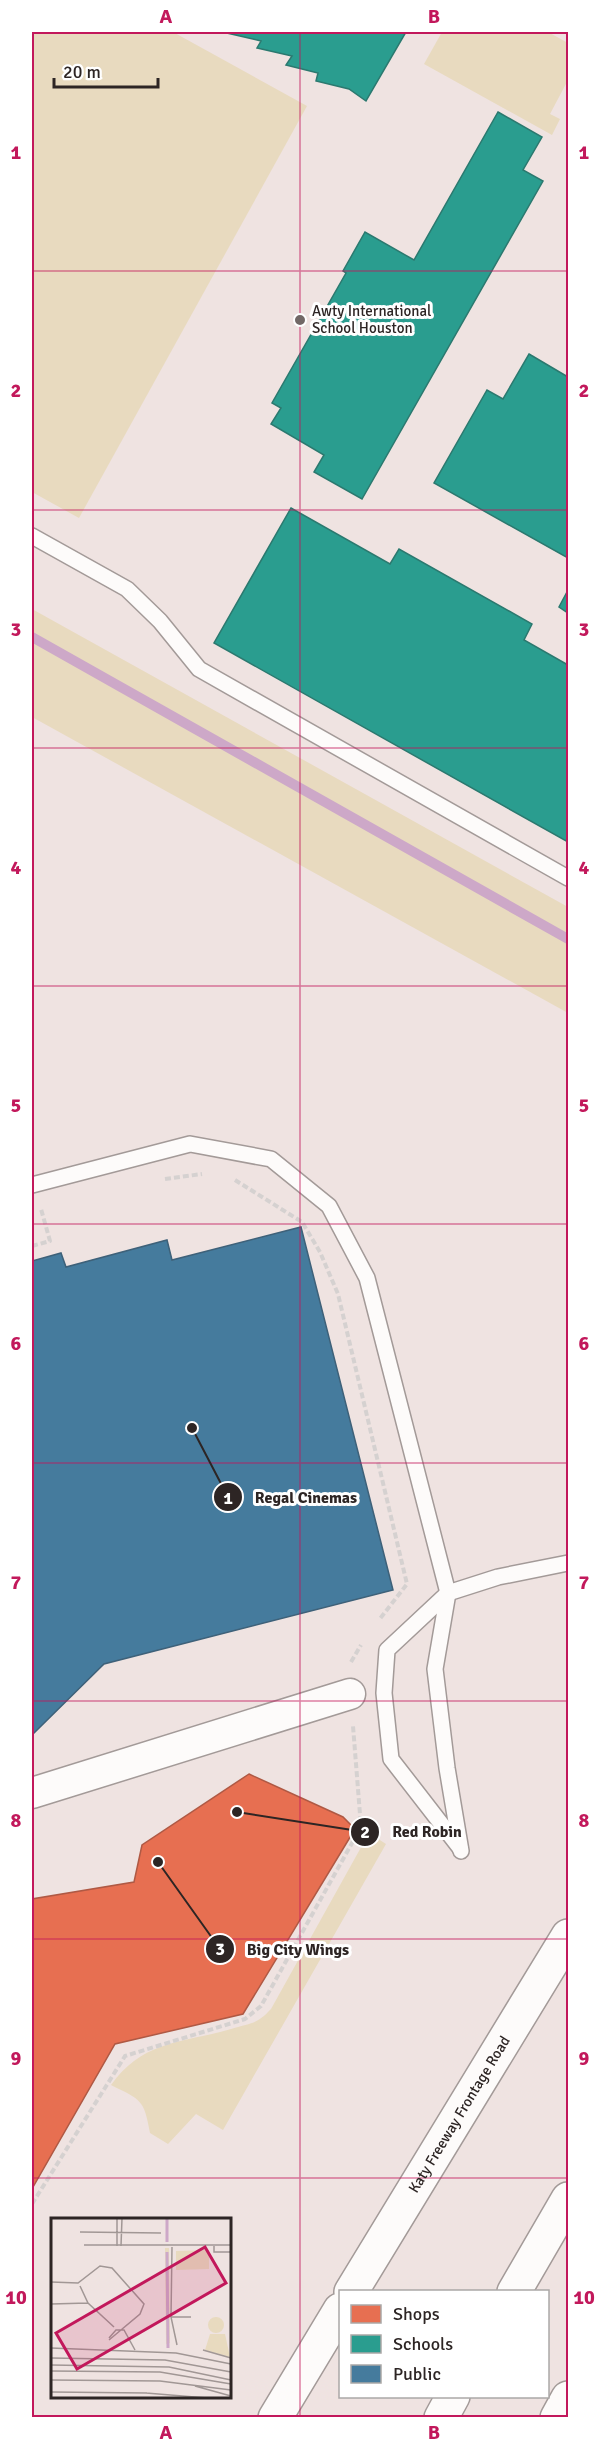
<svg xmlns="http://www.w3.org/2000/svg" width="600" height="2449" viewBox="0 0 600 2449" font-family="Signika,sans-serif">
  <style>
    .green { fill: #e8dabf }
    .shops { fill: #e76f51; stroke: #af5944; stroke-width: 1.5 }
    .schools { fill: #2a9d8f; stroke: #2b796f; stroke-width: 1.5 }
    .public { fill: #457b9d; stroke: #3e6179; stroke-width: 1.5 }
    .lines { fill: none; stroke-linecap: round; stroke-linejoin: round }
    .stream { stroke: #cda8c8; stroke-width: 10 }
    .lane-casing { stroke: #a39a98; stroke-width: 18 }
    .street-casing { stroke: #a39a98; stroke-width: 33 }
    .secondary-casing { stroke: #a39a98; stroke-width: 36 }
    .highway-casing { stroke: #a39a98; stroke-width: 36 }
    .path { stroke: #d5d1d0; stroke-width: 4; stroke-dasharray: 6 3; stroke-linecap: butt }
    .lane { stroke: #fdfbfa; stroke-width: 15 }
    .street { stroke: #fdfbfa; stroke-width: 30 }
    .secondary { stroke: #fdfbfa; stroke-width: 33 }
    .highway { stroke: #fdfbfa; stroke-width: 33 }
    .grid { fill: none; stroke: #c2185b; stroke-width: 1.5; stroke-opacity: 0.55 }
    .poi-dot { fill: #716866; stroke: #fff; stroke-width: 2 }
    .labels { text-anchor: middle; stroke-width: 6; stroke-linejoin: round; paint-order: stroke }
    .poi-label { font-size: 15px; fill: #2d2524; stroke: #fff; text-anchor: start }
    .street-label { font-size: 15px; fill: #2d2524; stroke: #fff }
    .inset-river { fill: none; stroke: #cda8c8; stroke-width: 3 }
    .inset-road { fill: none; stroke: #a19795; stroke-width: 1.5 }
    .view { fill: #c2185b; fill-opacity: 0.15; stroke: #c2185b; stroke-width: 3 }
    .inset-edge { fill: none; stroke: #2d2524; stroke-width: 3 }
    .leader { fill: none; stroke: #2d2524; stroke-width: 2 }
    .callout-dot { fill: #2d2524; stroke: #fff; stroke-width: 2 }
    .mark-label { font-size: 18px; text-anchor: middle; font-weight: bold; fill: #fff }
    .callout-label { font-size: 16px; text-anchor: middle; font-weight: bold; fill: #2d2524; stroke: #fff; stroke-width: 6; stroke-linejoin: round; paint-order: stroke }
    .neatline { fill: none; stroke: #c2185b; stroke-width: 2 }
    .grid-label { font-size: 20px; text-anchor: middle; font-weight: bold; fill: #c2185b }
  </style>
  <rect width="100%" height="100%" fill="#efe3e1"/>
  <!-- green -->
  <g class="green">
    <polygon points="33,32 173,32 307,106 79,518 32,492"/>
    <polygon points="442,32 548,32 568,43 568,80 550,114 560,119 552,135 424,64"/>
    <polygon points="32,609 568,907 568,1013 32,717"/>
    <path d="M369 1833 386 1844 223 2130 196 2114 168 2144 150 2133C144 2099 141 2100 111 2085 143 2040 183 2043 231 2029 251 2023 256 2025 271 2009Z"/>
  </g>
  <!-- shops -->
  <polygon class="shops" points="249,1774 343,1817 355,1829 243,2014 115,2044 33,2187 32,2186 32,1899 134,1882 142,1845"/>
  <!-- schools -->
  <g class="schools">
    <polygon points="228,32 406,32 366,101 349,89 316,81 318,73 286,65 292,56 257,48 261,41 227,33"/>
    <polygon points="498,112 542,137 523,170 543,181 362,499 314,472 324,455 271,424 281,408 272,403 346,273 343,271 365,232 414,260"/>
    <polygon points="529,354 568,377 568,558 434,483 487,390 503,399"/>
    <polygon points="291,508 390,564 399,549 532,624 524,640 568,665 568,842 214,643"/>
    <polygon points="568,590 568,613 559,607"/>
  </g>
  <!-- public -->
  <polygon class="public" points="301,1227 393,1590 104,1664 32,1735 32,1261 61,1253 66,1267 167,1240 172,1260"/>
  <g class="lines">
    <!-- stream -->
    <polyline class="stream" points="32,637 568,939"/>
    <!-- lane casing -->
    <g class="lane-casing">
      <g id="lane">
        <polyline points="32,536 127,589 160,621 199,669 568,878"/>
        <polyline points="32,1185 190,1144 271,1159 329,1206 367,1278 448,1593 435,1669 447,1768 461,1851"/>
        <polyline points="460,1848 391,1759 384,1693 387,1650 448,1593 498,1577 568,1563"/>
      </g>
    </g>
    <!-- street casing -->
    <g class="street-casing">
      <polyline id="street" points="32,1793 350,1694"/>
    </g>
    <!-- secondary casing -->
    <g class="secondary-casing">
      <g id="secondary">
        <path id="s1" d="M351 2292 568 1936"/>
        <polyline points="275,2418 340,2310"/>
      </g>
    </g>
    <!-- highway casing -->
    <g class="highway-casing">
      <g id="highway">
        <polyline points="514,2292 568,2199"/>
        <polyline points="441,2418 453,2396"/>
        <polyline points="557,2418 568,2398"/>
      </g>
    </g>
    <!-- path -->
    <g class="path">
      <polyline points="165,1179 202,1174"/>
      <polyline points="235,1180 302,1222 320,1252 338,1294 407,1584 379,1620"/>
      <polyline points="32,1246 50,1241 41,1209"/>
      <polyline points="351,1662 361,1645"/>
      <polyline points="32,2204 125,2056 245,2019 261,2006 361,1827 353,1726"/>
    </g>
    <!-- lane -->
    <use href="#lane" class="lane"/>
    <!-- street -->
    <use href="#street" class="street"/>
    <!-- secondary -->
    <use href="#secondary" class="secondary"/>
    <!-- highway -->
    <use href="#highway" class="highway"/>
  </g>
  <!-- grid -->
  <path class="grid" d="M300 32V2418M32 271H568M32 510H568M32 748H568M32 986H568M32 1224H568M32 1463H568M32 1701H568M32 1939H568M32 2178H568"/>
  <!-- markers -->
  <circle class="poi-dot" cx="300" cy="320" r="6"/>
  <g class="labels">
    <!-- poi labels -->
    <g class="poi-label">
      <text x="312" y="316">Awty International<tspan x="312" dy="17">School Houston</tspan></text>
    </g>
    <!-- street labels -->
    <g class="street-label">
      <text dy="5" stroke="none"><textPath href="#s1" startOffset="208">Katy Freeway Frontage Road</textPath></text>
    </g>
  </g>
  <!-- overview -->
  <g transform="translate(51 2218)">
    <rect width="180" height="180" fill="#efe3e1"/>
    <path d="M114 30H118L119 125 115 126ZM158 32V51L125 52V33ZM157 107a8 8 0 1 1 16 0a8 8 0 1 1-16 0ZM159 116H174L179 139 154 132Z" fill="#e8dabf"/>
    <path class="inset-river" d="M116 0V24M116 34 117 130"/>
    <path class="inset-road" d="M38 0H99M29 14 110 15M33 27H180M66 28V0M70 28 71 0M163 28V34H180M121 29 120 99 126 127M0 64 27 65 49 48 61 50 93 86 89 96 58 122M29 68 37 85 63 109M0 86 37 85M120 99H140M58 120 65 112H73L84 132M0 130 125 135 180 146M152 132 180 140M0 140 114 142 180 154M0 147 118 149 180 162M0 153 109 154 180 166M0 162 109 163 180 172M144 168 180 178M0 174 96 175M95 175 156 180"/>
    <path class="view" d="M154 29 175 65 26 151 5 115Z"/>
    <rect width="180" height="180" class="inset-edge"/>
  </g>
  <!-- callouts -->
  <path class="leader" d="M192 1428L228 1497M237 1812L365 1832M158 1862L220 1949"/>
  <g class="callout-dot">
    <circle cx="192" cy="1428" r="6"/>
    <circle cx="237" cy="1812" r="6"/>
    <circle cx="158" cy="1862" r="6"/>
    <circle cx="228" cy="1497" r="15"/>
    <circle cx="365" cy="1832" r="15"/>
    <circle cx="220" cy="1949" r="15"/>
  </g>
  <g class="mark-label">
    <text x="228" y="1504">1</text>
    <text x="365" y="1838">2</text>
    <text x="220" y="1955">3</text>
  </g>
  <g class="callout-label">
    <text x="306" y="1503">Regal Cinemas</text>
    <text x="427" y="1837">Red Robin</text>
    <text x="298" y="1955">Big City Wings</text>
  </g>
  <!-- border -->
  <rect width="600" height="2449" fill="none" stroke="#ffffff" stroke-width="66"/>
  <!-- legend -->
  <rect x="339" y="2290" width="210" height="108" fill="#ffffff" stroke="#aba8a7" stroke-width="1.5"/>
  <rect x="351" y="2305" width="30" height="18" fill="#e76f51" stroke="#aba8a7" stroke-width="1.5"/>
  <text x="393" y="2320" font-size="18" fill="#2d2524">Shops</text>
  <rect x="351" y="2335" width="30" height="18" fill="#2a9d8f" stroke="#aba8a7" stroke-width="1.5"/>
  <text x="393" y="2350" font-size="18" fill="#2d2524">Schools</text>
  <rect x="351" y="2365" width="30" height="18" fill="#457b9d" stroke="#aba8a7" stroke-width="1.5"/>
  <text x="393" y="2380" font-size="18" fill="#2d2524">Public</text>
  <!-- scale -->
  <path d="M54 78v9h104v-9" fill="none" stroke="#2d2524" stroke-width="3"/>
  <text x="63" y="78" font-size="18" fill="#2d2524" stroke="#ffffff" stroke-width="4.5" paint-order="stroke">20 m</text>
  <rect x="33" y="33" width="534" height="2383" class="neatline"/>
  <g class="grid-label">
    <text x="166" y="23">A</text>
    <text x="434" y="23">B</text>
    <text x="16" y="159">1</text>
    <text x="584" y="159">1</text>
    <text x="16" y="397">2</text>
    <text x="584" y="397">2</text>
    <text x="16" y="636">3</text>
    <text x="584" y="636">3</text>
    <text x="16" y="874">4</text>
    <text x="584" y="874">4</text>
    <text x="16" y="1112">5</text>
    <text x="584" y="1112">5</text>
    <text x="16" y="1350">6</text>
    <text x="584" y="1350">6</text>
    <text x="16" y="1589">7</text>
    <text x="584" y="1589">7</text>
    <text x="16" y="1827">8</text>
    <text x="584" y="1827">8</text>
    <text x="16" y="2065">9</text>
    <text x="584" y="2065">9</text>
    <text x="16" y="2304">10</text>
    <text x="584" y="2304">10</text>
    <text x="166" y="2439">A</text>
    <text x="434" y="2439">B</text>
  </g>
</svg>
